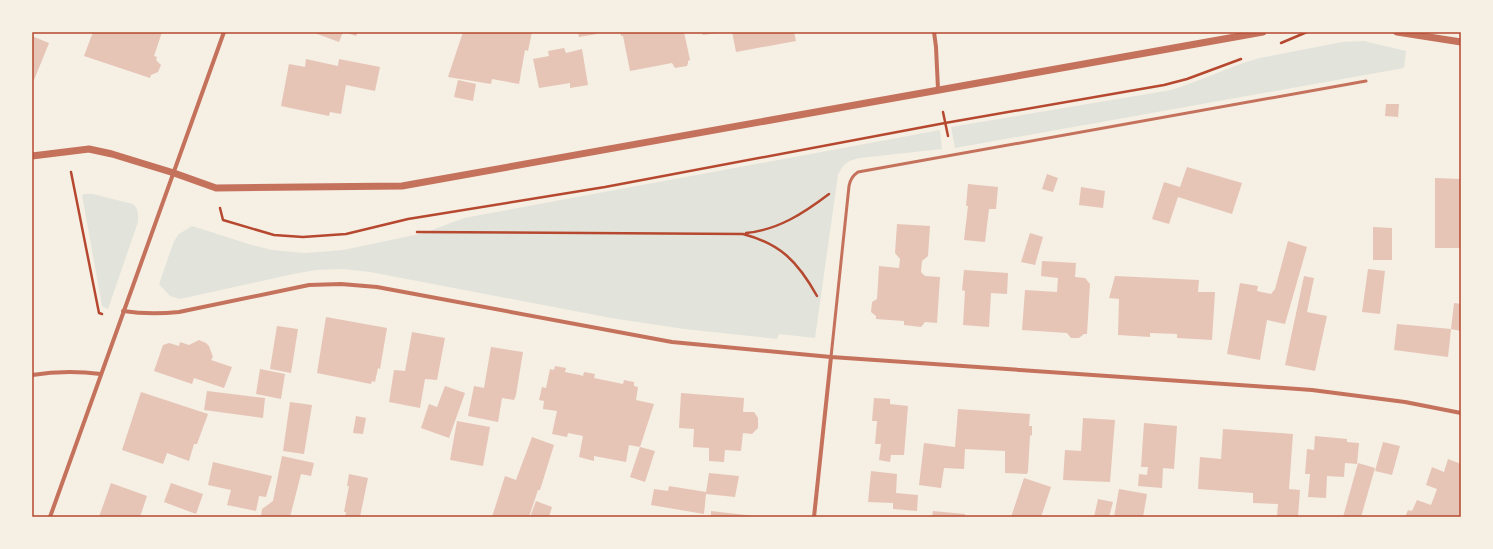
<svg xmlns="http://www.w3.org/2000/svg" width="1493" height="549" viewBox="0 0 1493 549" font-family="'Varela Round',sans-serif">
  <style>
    .green { fill: #e2e4dc }
    .building { fill: #e6c5b7 }
    .lines { fill: none; stroke-linecap: round; stroke-linejoin: round }
    .path { stroke: #b5482f; stroke-width: 2.5 }
    .service { stroke: #c5725c; stroke-width: 3 }
    .minor { stroke: #c5725c; stroke-width: 4 }
    .tertiary { stroke: #c5725c; stroke-width: 7 }
    .neatline { fill: none; stroke: #b5482f; stroke-width: 1.5 }
  </style>
  <rect width="100%" height="100%" fill="#f6efe4"/>
  <!-- green -->
  <g class="green">
    <path d="M1364 41 1406 51 1404 68 955 148 951 127 1171 90C1201 81 1230 66 1260 58L1342 42Z"/>
    <path d="M940 130 942 149 860 158C847 161 844 163 838 175L815 338 779 334 777 339 684 329 611 318 370 272 343 269 316 270 293 274 180 299 170 296 159 284 174 241 179 234 192 226 252 245 272 250 305 253 343 250 424 233 464 218Z"/>
    <path d="M85 194H93L133 204C139 209 138 215 138 222L108 309 102 306 82 195Z"/>
  </g>
  <!-- building -->
  <g class="building">
    <polygon points="93,32 162,32 154,56 157,57 156,60 161,65 158,72 151,75 150,78 84,56"/>
    <polygon points="312,32 343,32 339,42"/>
    <polygon points="345,32 358,32 356,36"/>
    <polygon points="463,32 532,32 528,51 525,50 519,84 492,79 491,84 448,77"/>
    <polygon points="578,32 597,32 597,34 579,37"/>
    <polygon points="620,32 684,32 690,60 688,61 688,63 687,66 675,68 672,63 630,71 623,36 621,36"/>
    <polygon points="702,32 716,32 716,33 703,35"/>
    <polygon points="732,32 794,32 796,41 736,52"/>
    <polygon points="32,36 49,43 34,80 32,79"/>
    <polygon points="564,48 566,53 582,49 588,85 570,88 570,83 539,88 533,59 549,56 548,51"/>
    <polygon points="306,59 338,66 339,59 380,67 375,91 346,85 341,114 330,112 329,116 281,106 289,64 305,67"/>
    <polygon points="458,80 476,84 473,101 454,97"/>
    <polygon points="1386,104 1399,104 1398,117 1385,116"/>
    <polygon points="1187,167 1242,183 1232,214 1178,197 1169,224 1152,219 1164,182 1180,187"/>
    <polygon points="1047,174 1058,178 1053,192 1042,189"/>
    <polygon points="1435,178 1461,179 1461,248 1435,248"/>
    <polygon points="968,184 998,187 996,209 989,209 985,242 964,240 968,206 966,206"/>
    <polygon points="1081,187 1105,191 1103,208 1079,205"/>
    <polygon points="897,224 930,226 928,256 922,261 921,272 925,276 940,277 937,323 925,322 921,327 904,325 904,321 876,319 876,316 871,312 872,302 877,299 879,266 899,268 900,259 895,253"/>
    <polygon points="1373,227 1392,228 1392,260 1373,260"/>
    <polygon points="1030,233 1043,237 1035,265 1021,262"/>
    <polygon points="1288,241 1307,247 1285,324 1267,320 1260,360 1227,354 1240,283 1258,286 1257,291 1271,294 1275,289"/>
    <polygon points="1042,261 1076,263 1075,277 1085,278 1090,284 1087,334 1084,334 1079,338 1071,338 1067,333 1022,330 1025,290 1057,292 1058,278 1041,276"/>
    <polygon points="1368,269 1385,271 1380,314 1362,312"/>
    <polygon points="964,270 1008,273 1007,294 991,293 989,327 963,325 965,291 962,290"/>
    <polygon points="1115,276 1199,280 1198,292 1215,292 1212,340 1177,338 1177,334 1150,333 1150,337 1118,335 1119,299 1109,298"/>
    <polygon points="1304,276 1314,278 1307,312 1327,316 1315,371 1285,365"/>
    <polygon points="1454,303 1461,304 1461,331 1451,329 1448,357 1394,350 1397,324 1451,329"/>
    <polygon points="326,317 387,328 380,369 378,368 375,382 372,381 371,384 317,373"/>
    <polygon points="277,326 298,329 291,373 270,369"/>
    <polygon points="412,332 445,338 437,380 425,379 420,408 389,402 394,370 405,371"/>
    <polygon points="199,340 206,343 209,346 213,357 211,360 232,367 224,388 194,378 192,384 154,371 163,345 169,343 179,346 180,342 189,345"/>
    <polygon points="491,347 523,352 516,395 514,400 502,398 498,422 468,416 474,386 484,388"/>
    <polygon points="555,366 566,368 565,372 580,375 583,376 584,372 595,374 594,378 623,384 624,380 634,382 634,386 638,387 636,400 654,404 640,447 629,445 626,462 594,456 594,461 579,457 583,436 568,433 567,437 552,434 557,411 543,409 544,401 539,400 542,387 546,388 550,369 554,370"/>
    <polygon points="260,369 285,374 281,399 256,394"/>
    <polygon points="445,386 465,393 449,438 421,428 429,404 437,407"/>
    <polygon points="207,391 265,398 263,418 204,410"/>
    <polygon points="141,392 208,414 197,444 194,444 189,461 167,453 163,464 122,450"/>
    <polygon points="681,393 744,398 743,412 754,412 758,418 758,428 752,434 743,433 741,451 725,450 724,462 709,461 709,448 693,447 694,429 679,428"/>
    <polygon points="874,398 890,399 890,404 908,406 904,455 891,455 890,462 879,460 881,444 875,444 877,421 872,421"/>
    <polygon points="290,402 312,405 304,454 283,451"/>
    <polygon points="958,409 1030,414 1029,426 1032,426 1032,435 1030,436 1028,471 1027,474 1005,473 1005,451 965,449 964,469 944,468 941,488 919,485 924,443 955,447"/>
    <polygon points="356,416 366,418 363,434 353,433"/>
    <polygon points="1083,418 1115,420 1110,482 1063,480 1065,450 1081,451"/>
    <polygon points="457,421 490,427 483,466 450,460"/>
    <polygon points="1144,423 1177,426 1174,469 1163,468 1162,488 1138,486 1139,474 1147,475 1148,467 1141,467"/>
    <polygon points="1223,429 1293,434 1289,489 1300,490 1298,517 1277,516 1278,504 1253,503 1253,493 1198,489 1200,457 1221,459"/>
    <polygon points="1315,436 1347,439 1347,442 1359,443 1357,464 1345,463 1344,477 1327,476 1326,498 1308,497 1310,474 1305,474 1307,449 1314,450"/>
    <polygon points="532,437 554,445 540,490 538,490 529,517 492,517 505,476 516,480"/>
    <polygon points="1383,442 1400,446 1392,475 1375,471"/>
    <polygon points="640,447 655,451 645,482 630,477"/>
    <polygon points="282,456 314,463 311,476 301,474 290,517 261,517 262,509 273,501"/>
    <polygon points="1448,459 1461,464 1461,517 1405,517 1408,510 1412,511 1417,500 1431,505 1437,489 1426,485 1432,467 1444,472"/>
    <polygon points="213,462 272,476 266,497 259,496 256,511 227,505 231,490 208,485"/>
    <polygon points="1358,463 1375,468 1361,517 1343,517"/>
    <polygon points="871,471 897,474 896,493 918,495 917,511 893,509 893,503 868,502"/>
    <polygon points="709,473 739,476 735,497 706,494 704,514 651,505 654,489 668,491 669,486 706,492"/>
    <polygon points="349,474 368,478 360,517 345,517 346,512 344,512 349,486 347,486"/>
    <polygon points="1024,478 1051,487 1041,517 1011,517"/>
    <polygon points="111,483 147,496 140,517 99,517"/>
    <polygon points="171,483 203,494 196,514 164,502"/>
    <polygon points="1119,489 1147,494 1143,517 1114,517"/>
    <polygon points="1098,499 1113,502 1109,517 1094,517"/>
    <polygon points="536,501 552,507 549,517 530,517"/>
    <polygon points="711,511 755,516 755,517 711,517"/>
    <polygon points="933,511 965,514 965,517 932,517"/>
  </g>
  <g class="lines">
    <!-- path -->
    <g class="path">
      <polyline points="1281,43 1307,32"/>
      <polyline points="943,112 948,136"/>
      <polyline points="71,172 99,313 102,314"/>
      <polyline points="220,208 223,220 274,235 303,237 346,234 408,219 605,187 945,123 1164,85 1187,79 1241,59"/>
      <path d="M417 232 743 234C781 244 798 262 817 296"/>
      <path d="M746 233C778 230 804 213 829 194"/>
    </g>
    <!-- service -->
    <path class="service" d="M831 357 849 186C850 180 852 176 858 172L1366 81"/>
    <!-- minor -->
    <g class="minor">
      <polyline points="934,32 936,47 938,89"/>
      <path d="M123 311C142 314 160 314 179 312L309 285 341 284 377 287 672 342 831 357 1312 390 1405 402 1461 413"/>
      <path d="M32 375C56 371 78 371 101 374"/>
      <path d="M50 517C108 355 166 194 224 32"/>
      <polyline points="814,517 831,357"/>
    </g>
    <!-- tertiary -->
    <g class="tertiary">
      <polyline points="1397,32 1461,42"/>
      <polyline points="32,156 89,149 112,154 174,173 216,188 402,186 1263,32"/>
    </g>
  </g>
  <!-- border -->
  <rect width="1493" height="549" fill="none" stroke="#f6efe4" stroke-width="66"/>
  <rect x="33" y="33" width="1427" height="483" class="neatline"/>
</svg>
